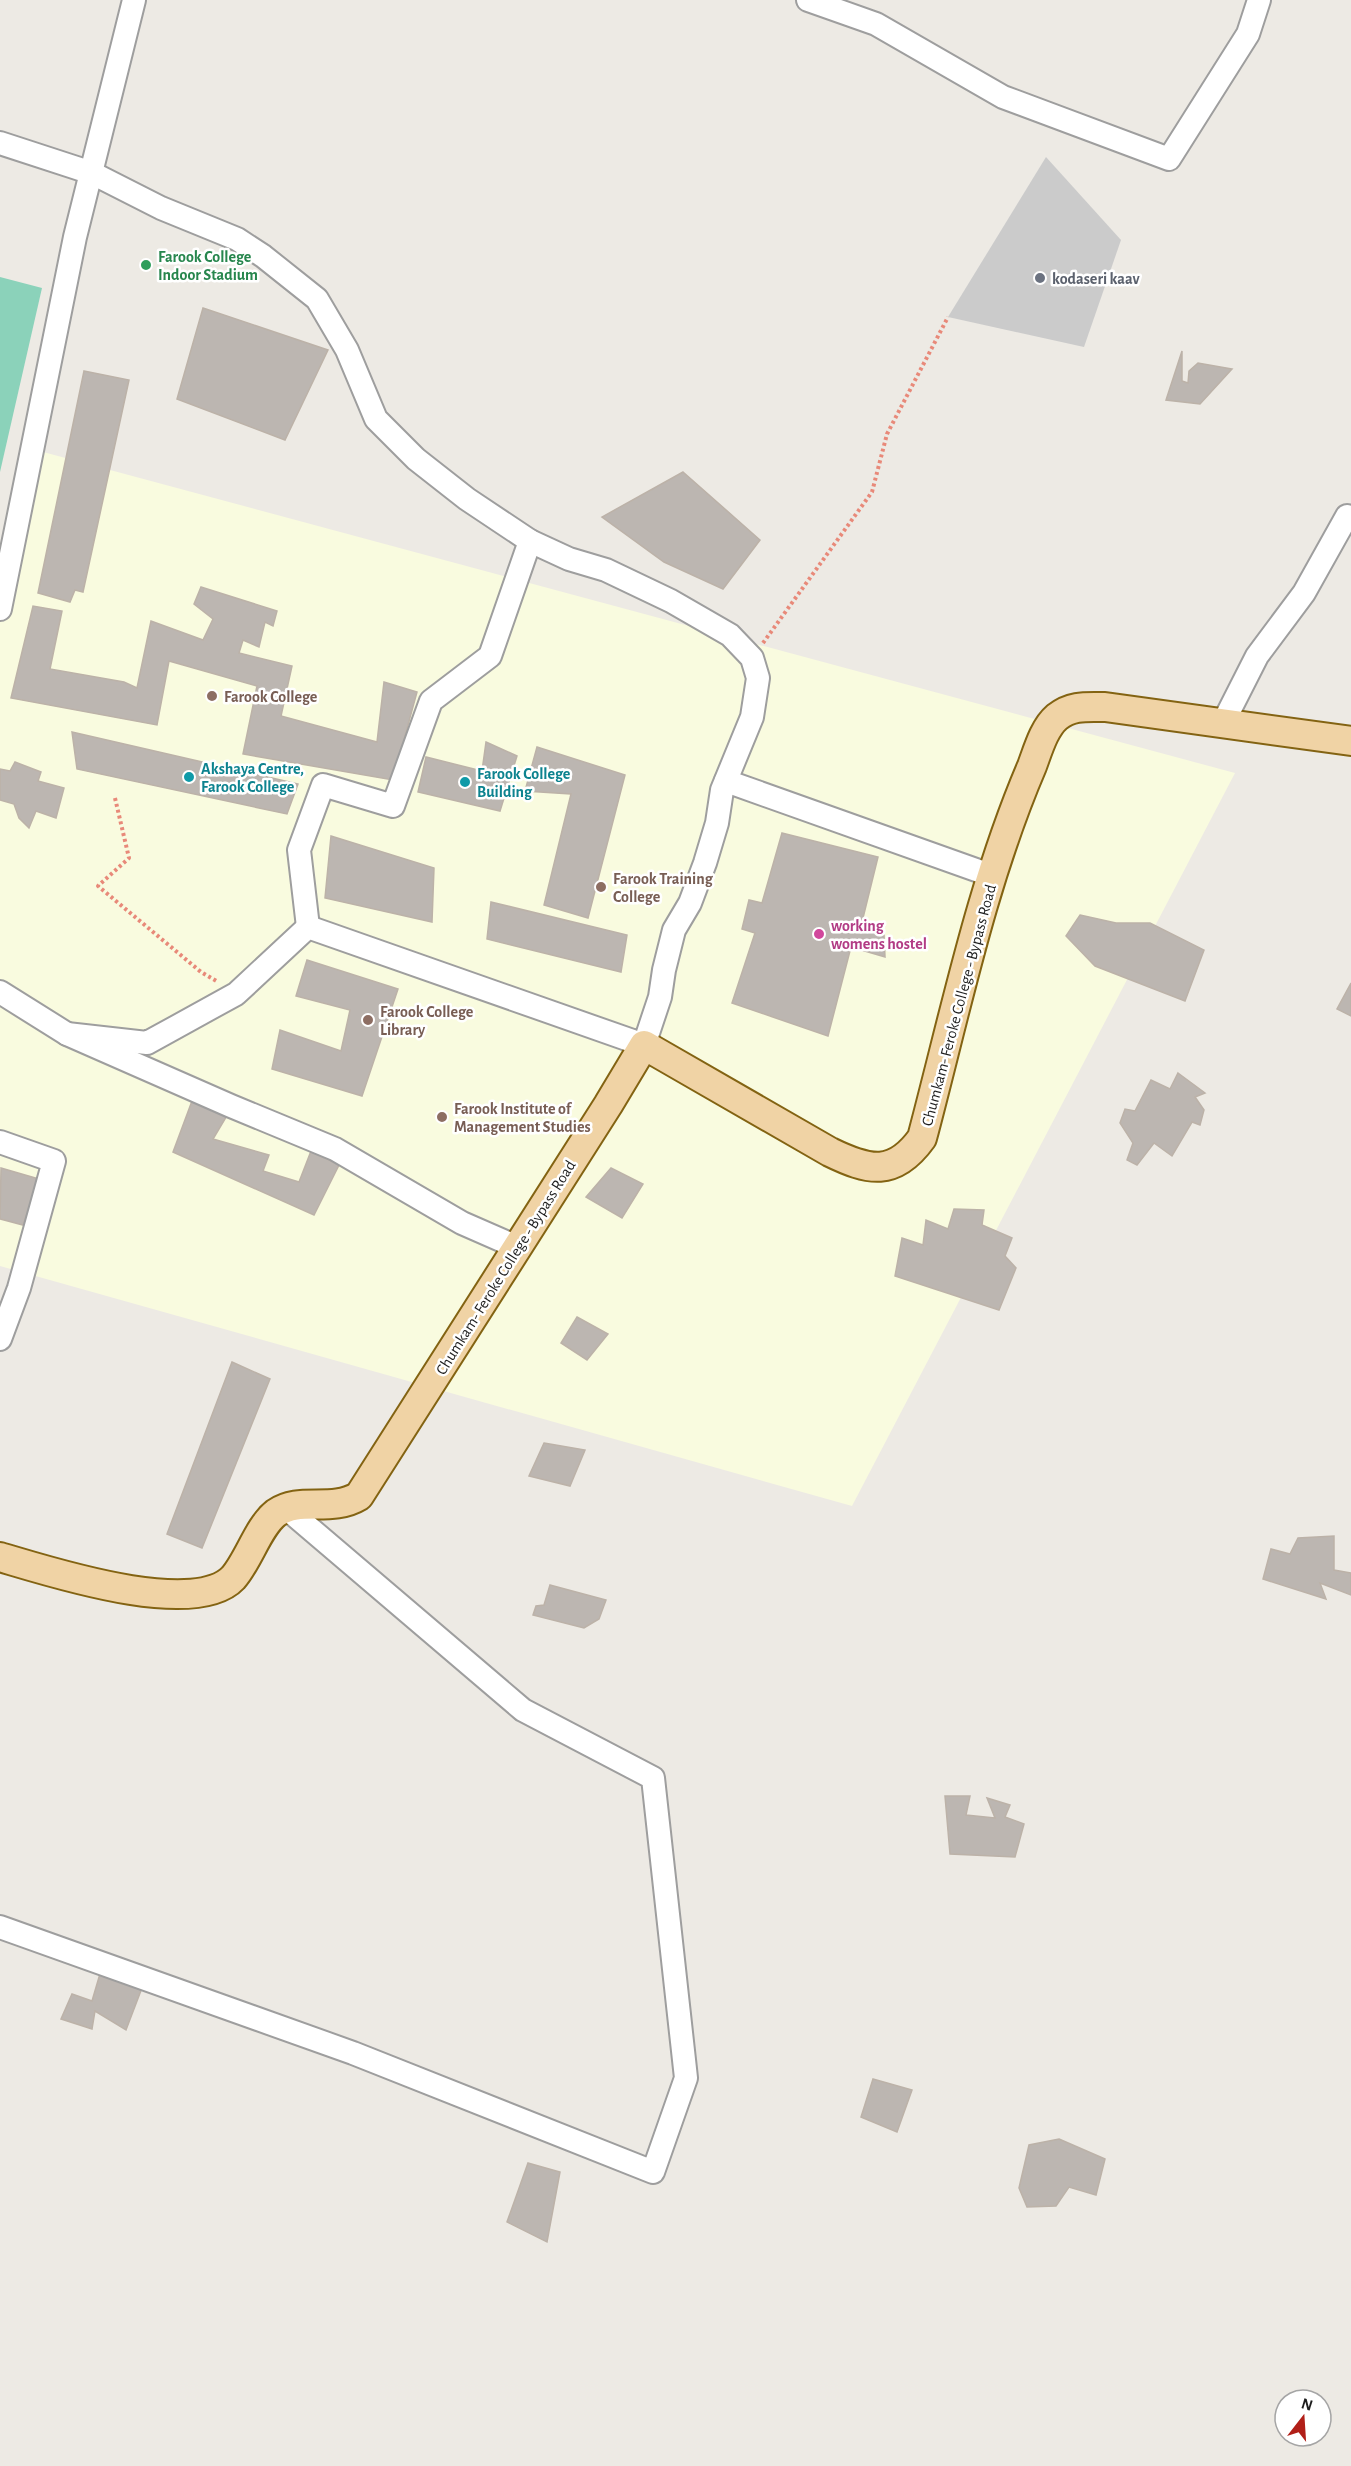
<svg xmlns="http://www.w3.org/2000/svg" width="1351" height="2466" viewBox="0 0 1351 2466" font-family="'Alegreya Sans',sans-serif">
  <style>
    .education { fill: #f9fbdf }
    .religious { fill: #cbcbcb }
    .pitch { fill: #8bd2ba }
    .building { fill: #bcb6b1; stroke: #bcb2a8; stroke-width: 1.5 }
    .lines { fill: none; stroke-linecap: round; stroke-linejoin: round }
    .minor-casing { stroke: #9e9e9e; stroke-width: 26 }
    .major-casing { stroke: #836312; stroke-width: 32 }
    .path { stroke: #e88979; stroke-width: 4; stroke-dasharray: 3 3; stroke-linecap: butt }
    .minor { stroke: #fff; stroke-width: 22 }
    .major { stroke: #f0d3a5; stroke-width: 28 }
    .leisure-dot { fill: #2e9e5b; stroke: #fff; stroke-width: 2 }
    .worship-dot { fill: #6b7280; stroke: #fff; stroke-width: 2 }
    .education-dot { fill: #8d6e63; stroke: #fff; stroke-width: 2 }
    .culture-dot { fill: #0f9aa8; stroke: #fff; stroke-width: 2 }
    .hotel-dot { fill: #d1479c; stroke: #fff; stroke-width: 2 }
    .labels { text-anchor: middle; stroke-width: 5; stroke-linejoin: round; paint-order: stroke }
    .leisure-label { font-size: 16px; font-weight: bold; fill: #27864d; stroke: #fff; text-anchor: start }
    .worship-label { font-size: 16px; font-weight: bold; fill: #5b616d; stroke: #fff; text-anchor: start }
    .education-label { font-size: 16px; font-weight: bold; fill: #785e54; stroke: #fff; text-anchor: start }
    .culture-label { font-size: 16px; font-weight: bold; fill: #0d838f; stroke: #fff; text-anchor: start }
    .hotel-label { font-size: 16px; font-weight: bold; fill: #b23c85; stroke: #fff; text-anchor: start }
    .street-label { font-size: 16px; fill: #1d1d1d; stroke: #fff }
  </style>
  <rect width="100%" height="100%" fill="#edeae4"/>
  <!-- education -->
  <polygon class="education" points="32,449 1235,773 852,1506 0,1266 0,544"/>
  <!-- religious -->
  <polygon class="religious" points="1046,157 1121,240 1084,347 948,317"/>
  <!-- pitch -->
  <polygon class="pitch" points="0,277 42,288 0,472"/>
  <!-- building -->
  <g class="building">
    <polygon points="203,308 328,350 285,440 177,399"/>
    <polygon points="1182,351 1182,381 1188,383 1189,371 1198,363 1232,369 1200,404 1166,400"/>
    <polygon points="84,371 129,380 83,592 75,590 70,602 38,593"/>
    <polygon points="683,472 760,540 723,589 664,562 602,517"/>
    <polygon points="201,587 277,611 273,626 265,622 259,647 243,640 239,653 292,666 281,716 377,742 384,682 417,692 393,780 243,754 257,686 169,661 157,725 11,698 33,606 62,611 50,669 124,682 137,688 151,621 203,640 213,619 194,604"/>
    <polygon points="72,732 298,784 287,814 77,769"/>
    <polygon points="486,742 517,756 500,811 418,792 426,757 482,771"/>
    <polygon points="537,747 625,775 588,918 544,905 571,794 525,791"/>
    <polygon points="15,762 41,772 38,781 64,788 56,818 36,811 29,828 19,818 14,804 0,800 0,769 10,771"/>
    <polygon points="782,833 878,857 862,922 884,935 885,957 851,947 828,1036 732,1003 755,933 742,929 749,900 762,903"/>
    <polygon points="331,836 434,868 432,922 325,898"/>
    <polygon points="491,902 627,935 621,972 487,939"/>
    <polygon points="1080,915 1116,923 1150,923 1204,950 1185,1001 1095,966 1066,936"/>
    <polygon points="307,960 398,989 362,1096 272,1069 280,1030 341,1051 350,1010 296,996"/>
    <polygon points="1351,983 1351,1016 1337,1009"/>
    <polygon points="1178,1073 1205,1093 1195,1097 1204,1110 1200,1125 1192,1122 1172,1156 1154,1143 1137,1165 1127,1160 1133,1143 1120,1123 1125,1109 1135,1111 1151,1080 1170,1089"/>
    <polygon points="192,1101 228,1114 213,1139 269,1155 263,1171 299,1182 311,1151 339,1165 314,1215 173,1152"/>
    <polygon points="1,1168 39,1179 23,1225 0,1219"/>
    <polygon points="611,1168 643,1184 622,1218 586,1197"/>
    <polygon points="954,1209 984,1210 982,1225 1012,1238 1005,1256 1016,1268 999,1310 895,1276 902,1238 923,1245 926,1220 948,1229"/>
    <polygon points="577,1317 608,1334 587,1360 561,1343"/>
    <polygon points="232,1362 270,1379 202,1548 167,1534"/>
    <polygon points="544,1443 585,1450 570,1486 529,1476"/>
    <polygon points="1334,1536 1334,1570 1351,1573 1351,1595 1320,1583 1326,1599 1263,1579 1271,1549 1290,1554 1298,1538"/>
    <polygon points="550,1585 606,1600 599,1619 584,1628 533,1615 536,1606 544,1605"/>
    <polygon points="945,1796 970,1796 966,1815 995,1818 987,1798 1010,1805 1005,1817 1024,1824 1015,1857 950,1854"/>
    <polygon points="102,1967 145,1980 126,2030 95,2011 92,2029 61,2019 72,1994 92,2001"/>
    <polygon points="873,2079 912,2090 897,2132 861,2117"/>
    <polygon points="1059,2139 1105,2159 1096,2195 1069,2187 1056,2206 1027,2207 1019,2188 1029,2145"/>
    <polygon points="528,2163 560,2172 547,2242 507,2222"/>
  </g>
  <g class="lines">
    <!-- minor casing -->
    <g class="minor-casing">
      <g id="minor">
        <polyline points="808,0 876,24 1003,97 1169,159 1248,34 1259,0"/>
        <polyline points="0,143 92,173 161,208 237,239 263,256 317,299 347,350 376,419 416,459 467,499 530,541 569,559 606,570 671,601 730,635 752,658 758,678 752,717 722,790 717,823 705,863 690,903 674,930 664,970 660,997 644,1045 308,927 236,994 147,1043 67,1034"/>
        <polyline points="0,609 75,237 134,0"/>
        <polyline points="1223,723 1257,656 1304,593 1347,516"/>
        <polyline points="726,781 993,876"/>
        <polyline points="308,927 299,850 323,785 393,806 431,701 490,656 530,541"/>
        <polyline points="0,992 67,1034 231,1106 335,1149 462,1223 517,1247"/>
        <polyline points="0,1142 54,1161 19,1288 0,1339"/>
        <polyline points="0,1927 353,2053 653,2172 686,2078 653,1778 523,1710 286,1508"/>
      </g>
    </g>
    <!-- major casing -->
    <g class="major-casing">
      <path id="major" d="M0 1557C48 1571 194 1619 233 1578 249 1560 258 1527 276 1513 300 1496 331 1513 359 1496L608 1105 644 1045 830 1152C869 1171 894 1177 922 1138 955 1014 981 885 1032 766 1038 750 1044 728 1057 717 1072 705 1087 707 1105 707L1351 741"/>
    </g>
    <!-- path -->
    <g class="path">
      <polyline points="763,643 872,492 887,434 948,317"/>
      <polyline points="115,798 129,858 98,886 201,972 218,982"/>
    </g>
    <!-- minor -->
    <use href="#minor" class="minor"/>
    <!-- major -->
    <use href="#major" class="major"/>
  </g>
  <!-- markers -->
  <circle class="leisure-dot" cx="146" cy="265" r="6"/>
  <circle class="worship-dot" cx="1040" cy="278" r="6"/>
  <g class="education-dot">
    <circle cx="212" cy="696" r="6"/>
    <circle cx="601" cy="887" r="6"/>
    <circle cx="368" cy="1020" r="6"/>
    <circle cx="442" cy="1117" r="6"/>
  </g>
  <g class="culture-dot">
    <circle cx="189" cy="777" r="6"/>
    <circle cx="465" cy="782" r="6"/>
  </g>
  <circle class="hotel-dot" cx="819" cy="934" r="6"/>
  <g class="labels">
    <!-- leisure labels -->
    <g class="leisure-label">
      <text x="158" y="262">Farook College<tspan x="158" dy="18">Indoor Stadium</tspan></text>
    </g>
    <!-- worship labels -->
    <g class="worship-label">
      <text x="1052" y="284">kodaseri kaav</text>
    </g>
    <!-- education labels -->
    <g class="education-label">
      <text x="224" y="702">Farook College</text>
      <text x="613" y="884">Farook Training<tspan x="613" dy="18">College</tspan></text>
      <text x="380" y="1017">Farook College<tspan x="380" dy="18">Library</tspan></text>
      <text x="454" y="1114">Farook Institute of<tspan x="454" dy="18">Management Studies</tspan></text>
    </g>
    <!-- culture labels -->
    <g class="culture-label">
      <text x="201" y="774">Akshaya Centre,<tspan x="201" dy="18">Farook College</tspan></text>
      <text x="477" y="779">Farook College<tspan x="477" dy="18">Building</tspan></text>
    </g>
    <!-- hotel labels -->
    <g class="hotel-label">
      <text x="831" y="931">working<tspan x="831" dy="18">womens hostel</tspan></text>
    </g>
    <!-- street labels -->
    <g class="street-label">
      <text transform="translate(958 1005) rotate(-75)" y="6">Chumkam- Feroke College - Bypass Road</text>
      <text transform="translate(505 1267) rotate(-58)" y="6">Chumkam- Feroke College - Bypass Road</text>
    </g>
  </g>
  <!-- north arrow -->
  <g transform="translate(1303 2418) rotate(17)"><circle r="28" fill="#ffffff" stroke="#a5a5a5" stroke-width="1.5"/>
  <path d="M0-4.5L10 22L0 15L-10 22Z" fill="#b11f18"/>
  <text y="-9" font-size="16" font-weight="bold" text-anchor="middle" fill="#1d1d1d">N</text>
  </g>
</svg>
